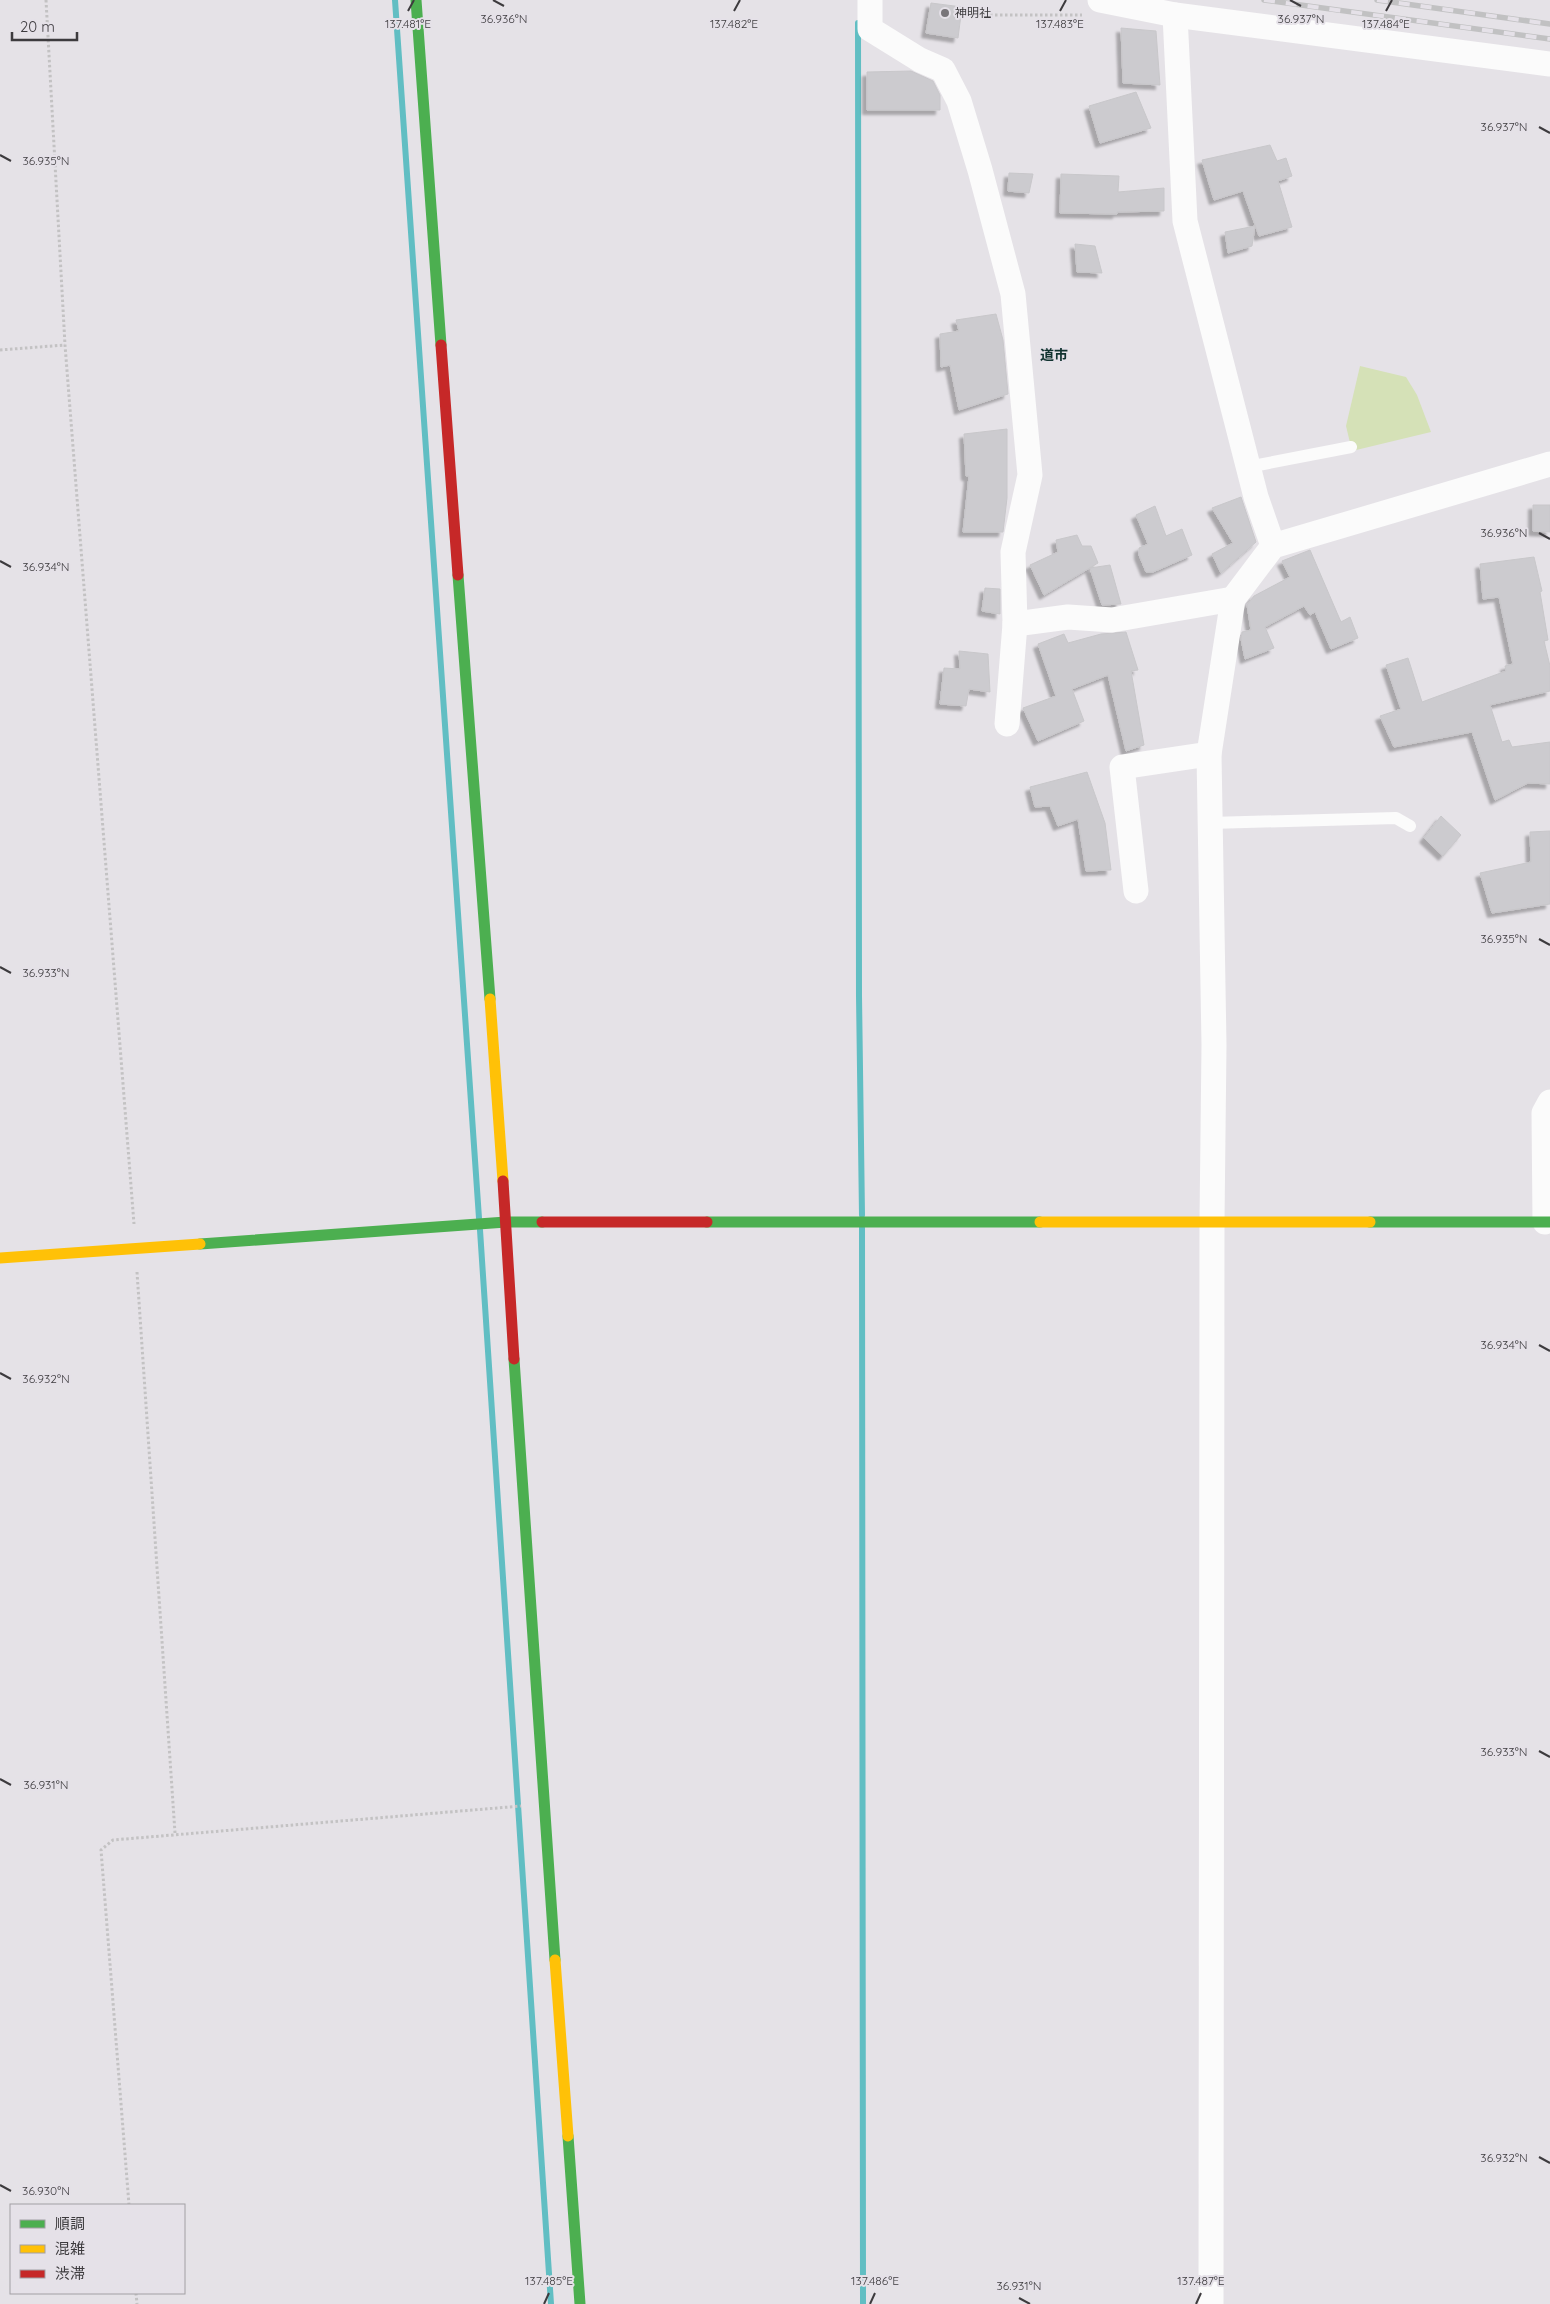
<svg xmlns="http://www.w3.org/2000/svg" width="1550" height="2304" viewBox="0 0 1550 2304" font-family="Quicksand,'Noto Sans JP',sans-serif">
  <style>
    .green { fill: #d5e1b7 }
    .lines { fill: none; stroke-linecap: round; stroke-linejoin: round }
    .stream { stroke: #61bec3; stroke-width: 6 }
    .building { fill: #cccbcf; stroke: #c8c7ca; filter: url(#shadow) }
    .path { stroke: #c3c2c3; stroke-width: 3; stroke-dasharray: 2.5 2.5; stroke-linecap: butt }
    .lane { stroke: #fbfbfb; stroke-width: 12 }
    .street { stroke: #fbfbfb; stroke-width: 25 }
    .fast { stroke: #4caf50; stroke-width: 11 }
    .slow { stroke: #ffc107; stroke-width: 11 }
    .jam { stroke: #c62828; stroke-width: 11 }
    .rail-casing { stroke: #c1c1c2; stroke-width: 5.5 }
    .rail { stroke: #e5e1e8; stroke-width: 4; stroke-dasharray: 11; stroke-linecap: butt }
    .ticks { fill: none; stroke: #3d3b3e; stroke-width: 2 }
    .poi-dot { fill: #787579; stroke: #e5e1e8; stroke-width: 2 }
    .labels { text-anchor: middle; stroke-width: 4; stroke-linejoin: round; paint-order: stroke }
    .poi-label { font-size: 12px; fill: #3d3b3e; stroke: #e5e1e8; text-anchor: start }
    .neighbourhood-label { font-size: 14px; font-weight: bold; fill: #113330; stroke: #e5e1e8 }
    .ticks-label { font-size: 12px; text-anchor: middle; fill: #3d3b3e; stroke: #e5e1e8; stroke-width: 4; stroke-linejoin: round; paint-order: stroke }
  </style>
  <defs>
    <filter id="shadow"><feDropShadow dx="-4.5" dy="4.5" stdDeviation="1" flood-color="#0004"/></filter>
  </defs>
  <rect width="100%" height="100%" fill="#e5e2e7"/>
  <!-- green -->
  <polygon class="green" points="1360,366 1406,377 1417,395 1431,432 1352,451 1346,426"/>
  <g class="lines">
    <!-- stream -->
    <g class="stream">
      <polyline points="395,0 479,1218"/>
      <polyline points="858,23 859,996 862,1215"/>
      <polyline points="862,1228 863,2304"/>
      <polyline points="480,1230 551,2304"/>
    </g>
  </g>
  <!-- building -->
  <g class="building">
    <polygon points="931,3 962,7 958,38 926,33"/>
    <polygon points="1121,28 1156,31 1160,85 1123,83"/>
    <polygon points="911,71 933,81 940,95 940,110 867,110 867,72"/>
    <polygon points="1136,92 1151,128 1100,143 1089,106"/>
    <polygon points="1270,145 1277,161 1286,158 1292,176 1278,181 1292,227 1259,236 1243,191 1214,200 1202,160"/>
    <polygon points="1009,173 1033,174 1029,193 1008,191"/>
    <polygon points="1061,174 1119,176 1118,192 1164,188 1164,211 1117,212 1117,214 1060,213"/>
    <polygon points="1255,226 1252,246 1228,253 1225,232"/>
    <polygon points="1075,244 1095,246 1102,273 1077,272"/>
    <polygon points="996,314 1003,340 1008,394 959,410 950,365 941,367 940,334 959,331 956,320"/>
    <polygon points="1007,429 1007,498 1003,532 963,532 969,476 966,476 964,434"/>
    <polygon points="1241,497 1256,542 1221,573 1212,554 1233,543 1212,508"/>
    <polygon points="1533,505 1550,505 1550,532 1533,531"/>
    <polygon points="1155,506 1166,536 1182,529 1192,555 1153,572 1146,572 1139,555 1139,548 1148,544 1136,515"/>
    <polygon points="1077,535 1082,546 1091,546 1098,563 1044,595 1030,565 1058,552 1056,540"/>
    <polygon points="1310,550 1341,622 1350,617 1358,638 1331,649 1315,612 1310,615 1304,606 1265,627 1274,648 1245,659 1241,639 1242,632 1251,630 1247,605 1254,596 1290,577 1282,561"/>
    <polygon points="1534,557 1542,591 1540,592 1548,640 1544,641 1550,666 1550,691 1490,705 1502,742 1509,740 1512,747 1550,742 1550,784 1528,783 1495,800 1472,732 1394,747 1380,716 1401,709 1386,665 1408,658 1422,702 1506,671 1505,666 1513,664 1499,597 1483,599 1480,564"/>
    <polygon points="1110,565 1121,604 1102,605 1090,568"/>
    <polygon points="985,588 1000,589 1000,614 982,611"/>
    <polygon points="1126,632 1138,670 1131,671 1144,745 1126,751 1108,675 1072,689 1084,721 1038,741 1023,708 1056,696 1038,644 1064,634 1068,643 1101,634"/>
    <polygon points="959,651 988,654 990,692 969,689 966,706 940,704 944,668 960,669"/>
    <polygon points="1087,772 1105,823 1111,870 1086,871 1078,819 1058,826 1050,806 1035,807 1030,787"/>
    <polygon points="1441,816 1461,835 1443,856 1424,838"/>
    <polygon points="1550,831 1550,904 1492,913 1480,873 1531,862 1530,832"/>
  </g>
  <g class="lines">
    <!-- path -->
    <g class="path">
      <polyline points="46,0 65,345 134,1224"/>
      <polyline points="975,15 1082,15"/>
      <polyline points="0,350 65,345"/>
      <polyline points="137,1272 175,1833"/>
      <polyline points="129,2205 101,1850 113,1840 521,1806"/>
      <polyline points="136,2293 137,2304"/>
    </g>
    <!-- lane -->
    <g class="lane">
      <polyline points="1248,467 1351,447"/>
      <polyline points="1210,823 1396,818 1410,826"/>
    </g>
    <!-- street -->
    <g class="street">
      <polyline points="870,0 870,29 920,60 943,70 959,101 980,170 1013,294 1030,475 1013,552 1015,624 1068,617 1112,620 1233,599"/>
      <polyline points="1100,0 1175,15 1550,64"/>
      <polyline points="1175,15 1185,221 1256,497 1273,546"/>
      <polyline points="1007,724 1015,624"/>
      <polyline points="1136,891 1122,767 1209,754"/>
      <polyline points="1545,1222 1544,1113 1550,1102"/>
      <polyline points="1211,2304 1212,1221 1214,1045 1209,754 1233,599 1273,546 1550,464"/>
    </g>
    <!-- fast -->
    <g class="fast">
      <polyline points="416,0 441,345"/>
      <polyline points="458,575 490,999"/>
      <polyline points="707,1222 1040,1222"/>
      <polyline points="1370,1222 1550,1222"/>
      <polyline points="200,1244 506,1222 542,1222"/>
      <polyline points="514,1359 555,1960"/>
      <polyline points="568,2136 580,2304"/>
    </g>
    <!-- slow -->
    <g class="slow">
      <polyline points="490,999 503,1181"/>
      <polyline points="1040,1222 1370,1222"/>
      <polyline points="0,1258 200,1244"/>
      <polyline points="555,1960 568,2136"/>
    </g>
    <!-- jam -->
    <g class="jam">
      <polyline points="441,345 458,575"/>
      <polyline points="503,1181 514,1359"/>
      <polyline points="542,1222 707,1222"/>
    </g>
    <!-- rail casing -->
    <g class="rail-casing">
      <g id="rail">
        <polyline points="1264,0 1550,39"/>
        <polyline points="1377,0 1550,24"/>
      </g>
    </g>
    <!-- rail -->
    <use href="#rail" class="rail"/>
  </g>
  <!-- ticks -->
  <path class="ticks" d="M493 0 504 6M1290 0 1301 6M408 11 414 0M734 11 740 0M1060 11 1066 0M1386 11 1392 0M1539 127 1550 133M0 155 11 161M1539 533 1550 539M0 561 11 567M1539 939 1550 945M0 967 11 973M1539 1345 1550 1351M0 1373 11 1379M1539 1751 1550 1757M0 1779 11 1785M1539 2157 1550 2163M0 2185 11 2191M1019 2298 1030 2304M544 2304 549 2293M870 2304 875 2293M1196 2304 1201 2293"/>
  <!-- markers -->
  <circle class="poi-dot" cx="945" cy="13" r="5"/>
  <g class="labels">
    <!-- poi labels -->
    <g class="poi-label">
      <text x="955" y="17">神明社</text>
    </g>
    <!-- neighbourhood labels -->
    <g class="neighbourhood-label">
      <text x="1054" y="360">道市</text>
    </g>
  </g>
  <g class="ticks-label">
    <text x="504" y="23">36.936°N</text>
    <text x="1301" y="23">36.937°N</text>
    <text x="408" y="28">137.481°E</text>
    <text x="734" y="28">137.482°E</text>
    <text x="1060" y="28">137.483°E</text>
    <text x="1386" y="28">137.484°E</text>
    <text x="1504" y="131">36.937°N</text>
    <text x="46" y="165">36.935°N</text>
    <text x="1504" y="537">36.936°N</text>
    <text x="46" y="571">36.934°N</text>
    <text x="1504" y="943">36.935°N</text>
    <text x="46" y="977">36.933°N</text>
    <text x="1504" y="1349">36.934°N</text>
    <text x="46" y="1383">36.932°N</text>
    <text x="1504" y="1756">36.933°N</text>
    <text x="46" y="1789">36.931°N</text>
    <text x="1504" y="2162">36.932°N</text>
    <text x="46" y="2195">36.930°N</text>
    <text x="549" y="2285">137.485°E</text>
    <text x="875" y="2285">137.486°E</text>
    <text x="1201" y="2285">137.487°E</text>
    <text x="1019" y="2290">36.931°N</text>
  </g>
  <!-- legend -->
  <rect x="10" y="2204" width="175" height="90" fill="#e5e1e8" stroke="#a29fa4"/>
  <rect x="20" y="2220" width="25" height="8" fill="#4caf50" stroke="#a29fa4"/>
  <text x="55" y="2229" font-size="15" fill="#3d3b3e">順調</text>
  <rect x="20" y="2245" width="25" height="8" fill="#ffc107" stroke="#a29fa4"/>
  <text x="55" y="2254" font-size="15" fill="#3d3b3e">混雑</text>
  <rect x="20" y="2270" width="25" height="8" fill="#c62828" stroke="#a29fa4"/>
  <text x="55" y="2279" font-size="15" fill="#3d3b3e">渋滞</text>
  <!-- scale -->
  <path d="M12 32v8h65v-8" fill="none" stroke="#3d3b3e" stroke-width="2.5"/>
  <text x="20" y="32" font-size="15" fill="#3d3b3e" stroke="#e5e1e8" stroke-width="4" paint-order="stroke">20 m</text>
</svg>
